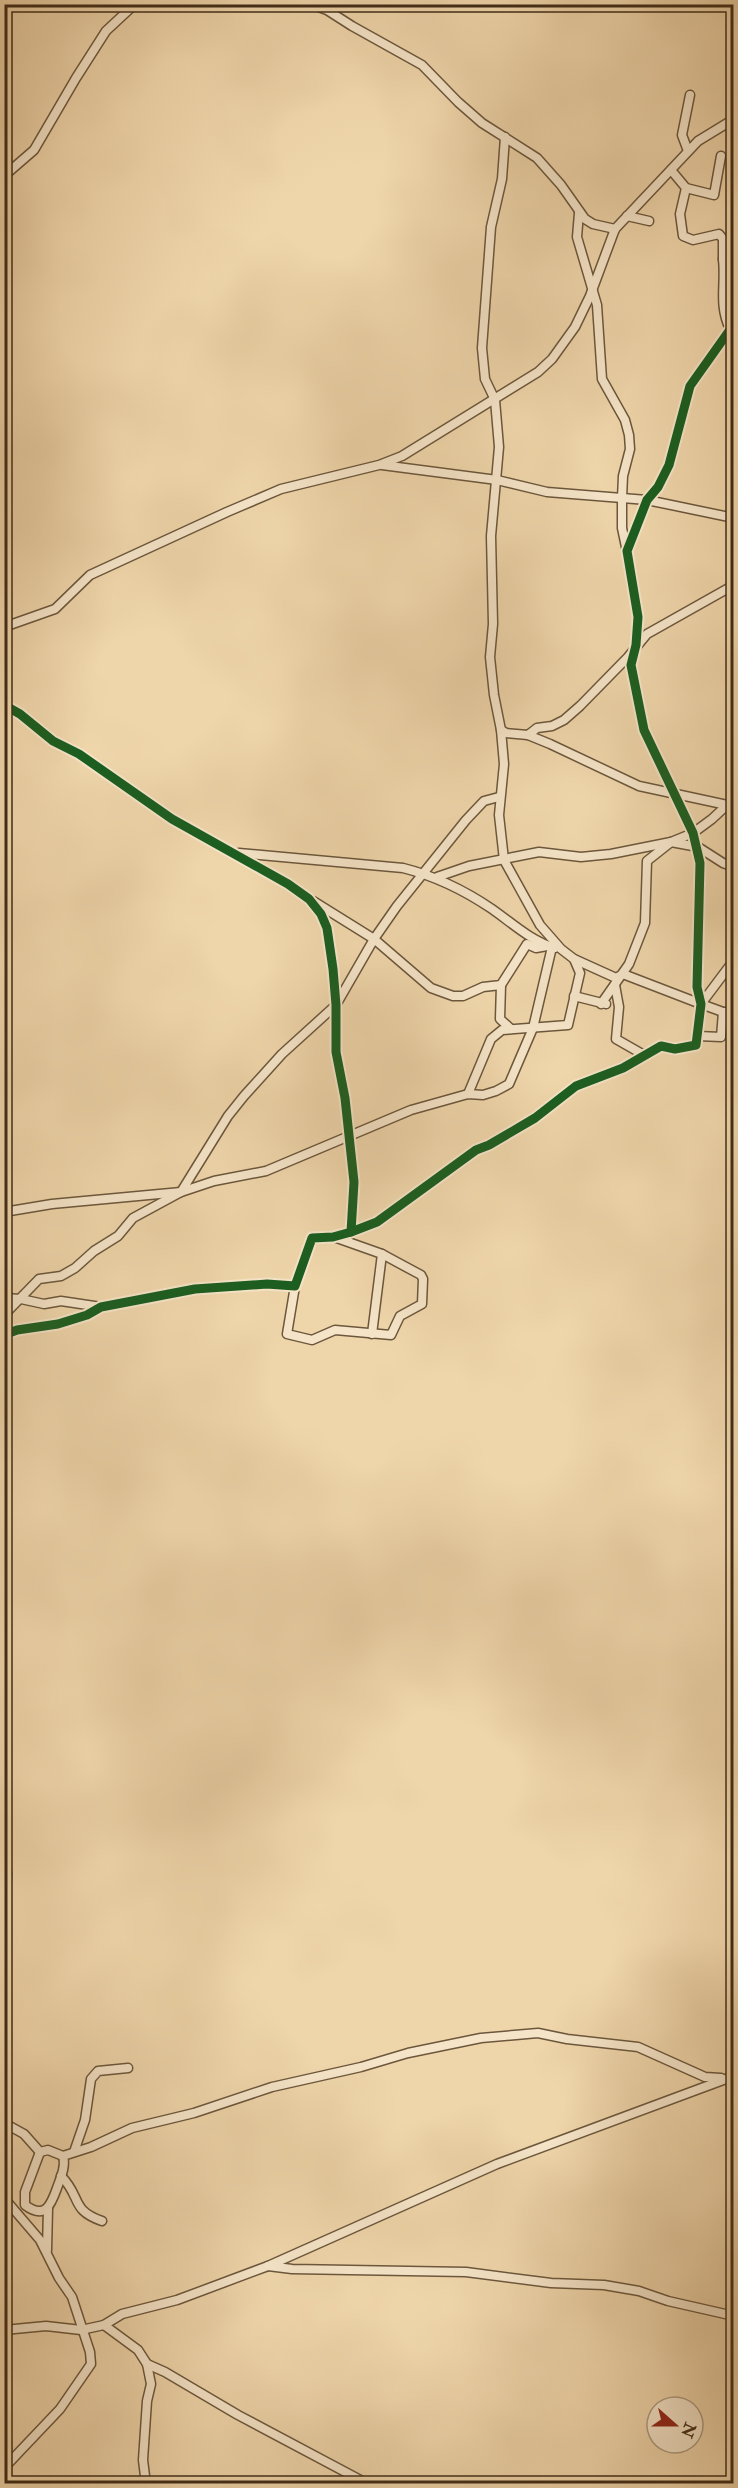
<svg xmlns="http://www.w3.org/2000/svg" width="738" height="2488" viewBox="0 0 738 2488" font-family="'IM FELL Double Pica',serif">
  <style>
    .lines { fill: none; stroke-linecap: round; stroke-linejoin: round }
    .minor-casing { stroke: #6c573c; stroke-width: 11 }
    .minor { stroke: #f5e4c8; stroke-width: 8 }
    .cycleway-casing { stroke: #f5e4c8; stroke-width: 13 }
    .cycleway { stroke: #1b5e20; stroke-width: 9 }
  </style>
  <rect width="100%" height="100%" fill="#efd5aa"/>
  <filter id="stains"><feTurbulence type="fractalNoise" baseFrequency=".00333" numOctaves="4"/><feColorMatrix values="0 0 0 0 .2 0 0 0 0 .09 0 0 0 0 .02 0 0 0 .5 -.17"/></filter>
  <radialGradient id="worn" r=".72"><stop offset=".6" stop-color="#630" stop-opacity="0"/><stop offset="1" stop-color="#630" stop-opacity=".3"/></radialGradient>
  <g class="lines">
    <!-- minor casing -->
    <g class="minor-casing">
      <g id="minor">
        <polyline points="310,4 327,10 352,26 422,65 458,102 482,123 537,158 561,185 585,219 593,224 615,229"/>
        <polyline points="688,151 682,135 690,95"/>
        <polyline points="671,170 686,188 714,195 721,156"/>
        <polyline points="4,176 34,150 76,78 106,31 135,4"/>
        <polyline points="686,188 680,214 683,236 693,240 719,234 723,239 723,259 734,262"/>
        <polyline points="579,213 577,237 597,305 602,379 625,420 629,435 630,449 623,476 622,498 622,528 626,547"/>
        <polyline points="627,216 649,221"/>
        <path d="M723 259C726 285 718 304 730 329"/>
        <polyline points="382,465 497,480 547,492 647,500 734,518"/>
        <polyline points="4,627 55,609 90,575 227,512 281,489 379,465 402,456 538,372 552,359 575,327 590,296 615,229 698,141 734,119"/>
        <polyline points="4,705 20,714 53,741 79,754 172,819 288,884 309,899 321,914 327,928 333,969 336,1005 336,1052 345,1098 354,1182 351,1232 333,1237 312,1238 295,1286 267,1284 195,1289 101,1307 87,1315 58,1324 17,1330 4,1335"/>
        <polyline points="501,730 506,733 528,735 550,744 639,786 727,805"/>
        <polyline points="528,735 537,728 552,726 564,720 580,706 628,657 647,634 734,585"/>
        <path d="M239 853 403 868C435 876 464 890 492 909 512 923 531 941 555 948"/>
        <polyline points="437,877 469,866 539,852 581,857 611,854 671,842 698,847 723,863 734,867"/>
        <polyline points="313,901 374,939 431,988 453,996 463,996 483,987 501,985 527,944 536,948 547,946"/>
        <polyline points="574,959 616,978 623,974 701,1004 723,1012 734,1012"/>
        <polyline points="501,985 500,1019 511,1029"/>
        <polyline points="615,985 619,1007 616,1039 644,1055"/>
        <polyline points="574,996 606,1004"/>
        <polyline points="601,1004 629,964 645,923 647,861 671,842 693,833 712,819 727,805 734,804"/>
        <polyline points="701,1004 734,960"/>
        <polyline points="698,1036 721,1037 723,1012"/>
        <polyline points="468,1094 491,1039 502,1030 568,1025 580,973 574,959 561,949 540,925 504,860 499,815 504,764 501,730 494,695 490,657 493,624 491,536 499,447 495,400 485,379 482,348 491,227 502,179 505,137"/>
        <polyline points="4,1212 52,1204 181,1192 214,1181 266,1171 411,1110 468,1094 483,1095 496,1091 509,1084 533,1028 552,947"/>
        <polyline points="351,1232 377,1222 476,1150 489,1145 535,1118 576,1086 623,1068 661,1046 675,1049 696,1045 701,1004 697,987 700,863 693,833 644,730 631,665 636,645 638,617 627,551 647,500 658,487 669,465 690,386 734,324"/>
        <polyline points="295,1286 287,1334 312,1340 335,1330 391,1335 400,1316 422,1304 423,1279 421,1275 382,1254 334,1237"/>
        <polyline points="4,1298 21,1299 44,1304 61,1301 101,1307"/>
        <polyline points="4,1315 39,1279 61,1276 75,1268 94,1251 118,1236 133,1218 181,1192 228,1116 244,1096 282,1054 336,1005 374,939 397,906 466,820 484,801 499,797"/>
        <polyline points="372,1334 382,1254"/>
        <polyline points="4,1919 7,1873"/>
        <polyline points="4,2123 24,2134 40,2152"/>
        <path d="M48 2150 63 2156C66 2166 61 2177 57 2188 51 2205 45 2220 25 2205V2192L40 2152Z"/>
        <polyline points="74,2152 85,2120 91,2079 98,2071 128,2068"/>
        <polyline points="63,2156 91,2147 132,2128 194,2113 272,2087 361,2067 408,2053 481,2038 538,2033 567,2039 638,2047 705,2077 721,2078"/>
        <path d="M61 2176C82 2197 70 2210 102 2221"/>
        <polyline points="4,2198 40,2240 59,2278 72,2297 90,2352 91,2364 60,2409 4,2468"/>
        <polyline points="47,2250 48,2208"/>
        <polyline points="268,2266 292,2269 466,2272 551,2283 604,2285 639,2291 668,2301 734,2316"/>
        <polyline points="104,2325 138,2350 147,2364 151,2384 147,2401 143,2460 146,2484"/>
        <polyline points="4,2330 46,2326 81,2330 104,2325 122,2314 177,2300 268,2266 497,2164 734,2076"/>
        <polyline points="147,2364 165,2372 238,2415 368,2484"/>
      </g>
    </g>
    <!-- minor -->
    <use href="#minor" class="minor"/>
    <!-- cycleway casing -->
    <g class="cycleway-casing">
      <g id="cycleway">
        <polyline points="4,705 20,714 53,741 79,754 172,819 288,884 309,899 321,914 327,928 333,969 336,1005 336,1052 345,1098 354,1182 351,1232 333,1237 312,1238 295,1286 267,1284 195,1289 101,1307 87,1315 58,1324 17,1330 4,1335"/>
        <polyline points="351,1232 377,1222 476,1150 489,1145 535,1118 576,1086 623,1068 661,1046 675,1049 696,1045 701,1004 697,987 700,863 693,833 644,730 631,665 636,645 638,617 627,551 647,500 658,487 669,465 690,386 734,324"/>
      </g>
    </g>
    <!-- cycleway -->
    <use href="#cycleway" class="cycleway"/>
  </g>
  <!-- margin -->
  <rect width="738" height="2488" fill="none" stroke="#efd5aa" stroke-width="24"/>
  <rect x="6" y="6" width="726" height="2476" fill="none" stroke="#402d18" stroke-width="3"/>
  <rect x="12" y="12" width="714" height="2464" fill="none" stroke="#402d18" stroke-width="1.5"/>
  <!-- north arrow -->
  <g transform="translate(675 2425) rotate(111)"><circle r="28" fill="#f5e4c8" stroke="#ad9b82" stroke-width="1.5"/>
  <path d="M0-4.5L10 22L0 15L-10 22Z" fill="#8f2418"/>
  <text y="-9" font-size="16" font-weight="bold" text-anchor="middle" fill="#402d18">N</text>
  </g>
  <rect width="100%" height="100%" filter="url(#stains)"/>
  <rect width="100%" height="100%" fill="url(#worn)"/>
</svg>
